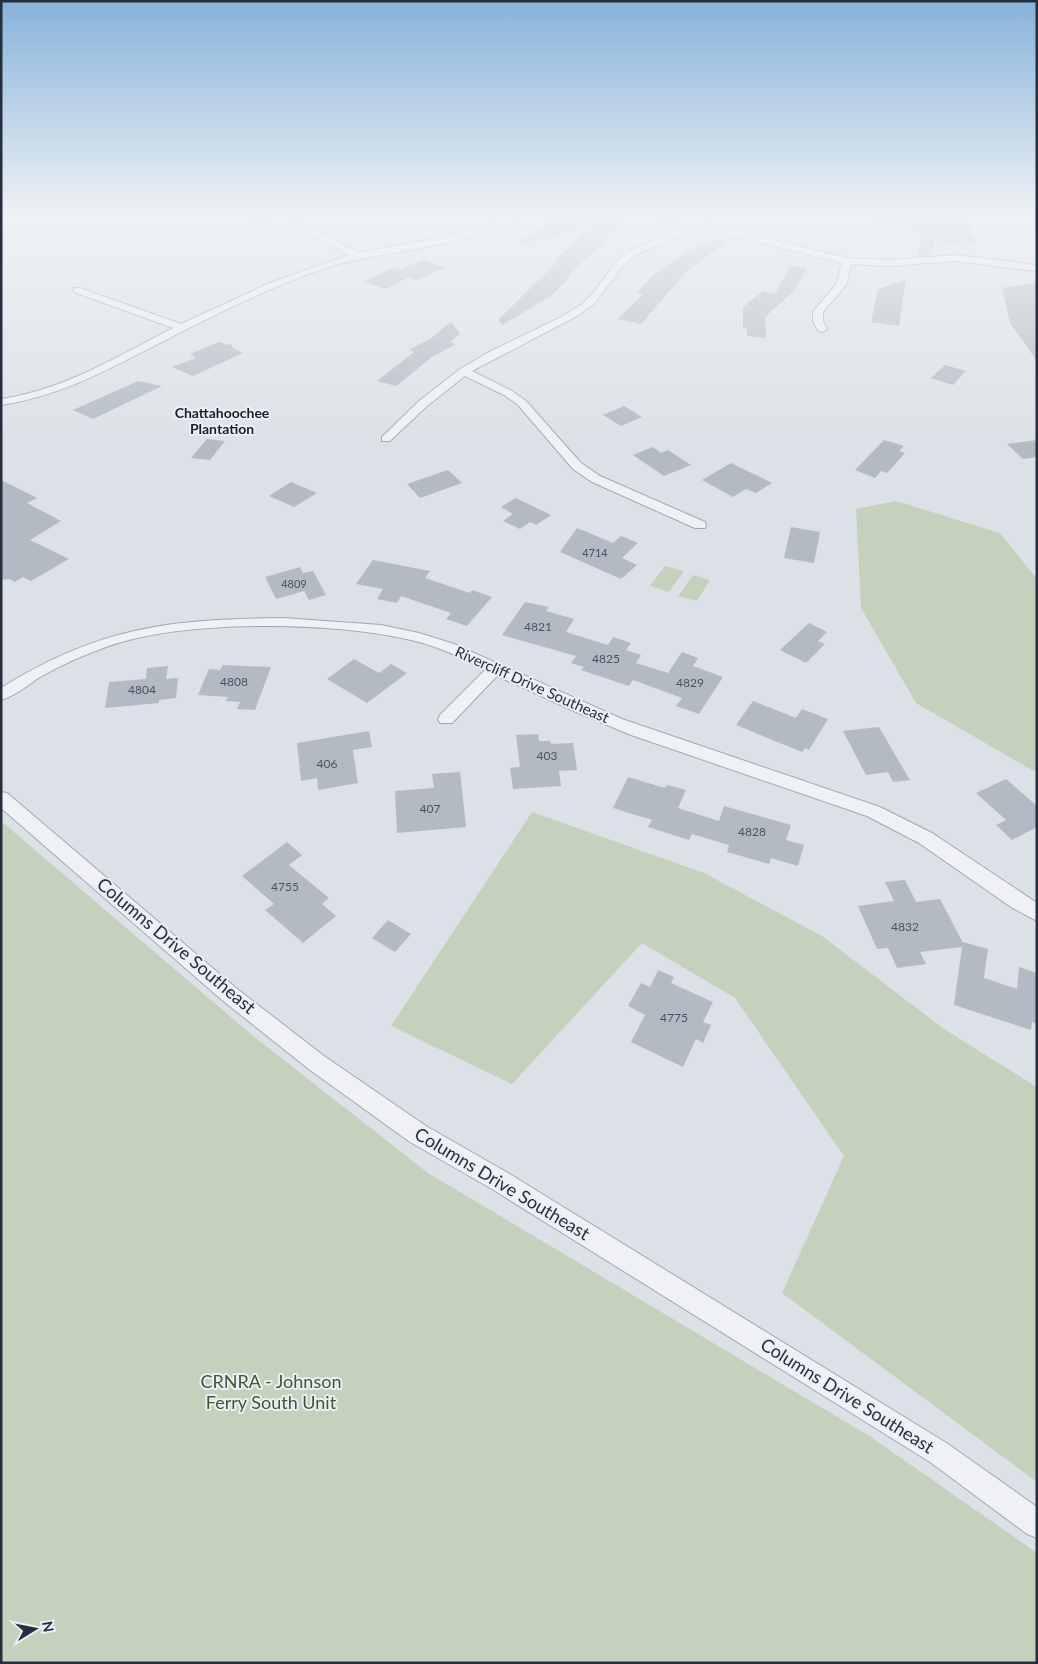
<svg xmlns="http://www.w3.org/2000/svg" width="1038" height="1664" viewBox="0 0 1038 1664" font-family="Lato,sans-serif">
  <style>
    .green { fill: #c3d1bd }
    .building { fill: #b3bac3 }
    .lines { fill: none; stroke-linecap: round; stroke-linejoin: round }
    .street-casing { stroke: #a2a8b1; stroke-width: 2 }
    .street { fill: #eff1f5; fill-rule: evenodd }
    .labels { text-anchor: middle; stroke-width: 4; stroke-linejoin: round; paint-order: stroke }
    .far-number-label { font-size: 11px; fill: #49525e }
    .number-label { font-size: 12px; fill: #49525e }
    .far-neighbourhood-label { font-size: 14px; font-weight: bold; fill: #18202d; stroke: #ebeff4 }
    .street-label { font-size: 15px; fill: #262f3d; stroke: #ebeff4 }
    .near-street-label { font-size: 18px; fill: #262f3d; stroke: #ebeff4 }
    .near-park-label { font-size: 18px; fill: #3b5933; stroke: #ebeff4 }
  </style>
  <rect width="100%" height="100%" fill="#dce1e7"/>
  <!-- green -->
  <g class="green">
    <polygon points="896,501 1000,533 1037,579 1037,773 916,703 861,608 856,509"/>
    <polygon points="665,566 684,571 669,592 650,586"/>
    <polygon points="693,575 710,580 697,601 678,596"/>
    <polygon points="532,812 704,873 822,936 944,1029 1037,1087 1037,1482 782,1293 844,1156 735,998 642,943 512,1084 391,1026"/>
    <polygon points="1,821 253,1036 428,1173 871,1437 1037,1553 1037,1663 1,1663"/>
  </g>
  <!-- building -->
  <g class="building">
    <polygon points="555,215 580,215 624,222 568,276 571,276 551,296 502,325 498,320 558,261 554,261 590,228 516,245"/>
    <polygon points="873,215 965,215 977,243 958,240 963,243 935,241 930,255 917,256 922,234 873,219"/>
    <polygon points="722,238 724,243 687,271 641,324 618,319 643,294 637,293 652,276 683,254"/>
    <polygon points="424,260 446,268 416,280 409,277 386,289 363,282 394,267 400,269"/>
    <polygon points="790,265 807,268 796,289 765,317 766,338 747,336 747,329 743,328 743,307 763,291 775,294"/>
    <polygon points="906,280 899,326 871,322 878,289"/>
    <polygon points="1037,282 1037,361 1010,323 1002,288"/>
    <polygon points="451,322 460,334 450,342 456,344 432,357 396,386 377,381 414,352 409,350 431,338"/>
    <polygon points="219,342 227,345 231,344 233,348 243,353 193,376 172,367 196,358 190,354"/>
    <polygon points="945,365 966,371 953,385 931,378"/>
    <polygon points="138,381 162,386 93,419 73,410"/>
    <polygon points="624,406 642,417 621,426 603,415"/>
    <polygon points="207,439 225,441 210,460 191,458"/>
    <polygon points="884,440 904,446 899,451 905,453 887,473 881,471 875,478 855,470"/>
    <polygon points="1037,440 1037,457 1023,459 1007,444"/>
    <polygon points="653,447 661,453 668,450 691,465 664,476 633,455"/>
    <polygon points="731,463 772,483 756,493 746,489 733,497 702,480"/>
    <polygon points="448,470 462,483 420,498 407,484"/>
    <polygon points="1,480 37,498 27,503 61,521 30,540 69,559 31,581 23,577 15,582 9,579 1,580"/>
    <polygon points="291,482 317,493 294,507 269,496"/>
    <polygon points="516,498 551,515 536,525 530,522 520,529 503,521 513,514 501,507"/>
    <polygon points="791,527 820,532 814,563 784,558"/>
    <polygon points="577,528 613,543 621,536 638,543 622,558 637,565 621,579 560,552"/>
    <polygon points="373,560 430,571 425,578 470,593 472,590 492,597 467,626 446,619 451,613 401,596 397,603 377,599 383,589 356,584"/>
    <polygon points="300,567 303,573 313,571 326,595 309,600 304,591 276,599 265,577"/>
    <polygon points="525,602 549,607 546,611 574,619 566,632 608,645 613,637 631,643 626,650 641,655 636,663 668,673 682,652 698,658 693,666 723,677 699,714 676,706 682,698 633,680 629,686 581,670 584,667 571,663 576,656 502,635"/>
    <polygon points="809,623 827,632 818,641 825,644 806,663 780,650"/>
    <polygon points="354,659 379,673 391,664 407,673 367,703 327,679"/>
    <polygon points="223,665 271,667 255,710 237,709 240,702 226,701 228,697 198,695 209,669 220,670"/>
    <polygon points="168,666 166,679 178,678 176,698 159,700 159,703 105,708 109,682 146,679 147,668"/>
    <polygon points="753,701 796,718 802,709 828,719 809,750 805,748 802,752 736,725"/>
    <polygon points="879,727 904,770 910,780 893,782 888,772 866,775 843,731"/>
    <polygon points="369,731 372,747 353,750 358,783 318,790 317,778 301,781 297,743"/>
    <polygon points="538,734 539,741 550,741 551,744 573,743 577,770 559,771 561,786 513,789 510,768 520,767 516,735"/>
    <polygon points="460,772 466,827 397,833 395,791 434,788 432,774"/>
    <polygon points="628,777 665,788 667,785 686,790 678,808 719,821 724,806 791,825 786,840 804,845 798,866 771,858 769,864 727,852 729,845 692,834 689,840 648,827 652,820 613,808"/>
    <polygon points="1006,779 1037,806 1037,827 1012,840 996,825 1006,820 976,793"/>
    <polygon points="287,842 302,855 289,865 329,898 322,904 336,916 303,943 265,910 274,904 242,876"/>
    <polygon points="905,880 916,902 940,899 963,943 963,942 988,949 984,978 1017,989 1019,967 1037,973 1037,1024 1032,1022 1031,1030 954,1005 962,947 920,952 926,964 897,968 888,948 877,949 858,906 894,901 885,882"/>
    <polygon points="388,920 411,934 395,952 372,938"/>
    <polygon points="658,970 674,977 671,983 713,1002 703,1022 711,1025 703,1043 696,1039 683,1067 631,1042 645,1015 628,1006 641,983 650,987"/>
  </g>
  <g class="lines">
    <!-- street casing -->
    <g class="street-casing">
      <g id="street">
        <path d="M253 215 307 226 358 253 458 234 495 222 511 215H521C490 244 378 251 332 266 270 286 211 317 152 347 103 372 57 397 1 405V399C64 390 118 356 173 328L74 292V288H80L181 324 272 282 349 255 301 230 253 218Z"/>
        <polygon points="655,215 668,215 694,221 701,215 709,215 702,223 847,258 890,260 956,255 1037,265 1037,271 956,261 890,266 851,264 847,284 823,312 823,321 827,329 822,332 818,331 813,321 813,312 837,283 842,263 697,227 635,255 622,267 595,303 577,316 472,371 512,391 526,401 581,463 600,476 705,522 706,525 705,528 695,528 592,482 573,469 518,405 504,395 465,376 427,406 390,441 382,441 382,437 419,401 460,369 489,352 559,318 581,305 594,292 615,263 629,251 689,225"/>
        <path d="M283 618 381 625 419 633 454 644 622 719 880 807 932 833 1037 903V921L1011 907 919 843 867 816 631 735 574 711 497 676 452 723H440L438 719 440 715 485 670C463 658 440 647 415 641 336 621 183 619 106 647 83 655 61 665 40 677 28 685 15 696 1 700V688C99 627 170 619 283 618Z"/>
        <polygon points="1,792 7,793 236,988 324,1056 426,1126 508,1173 948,1444 1037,1507 1037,1538 1027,1534 930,1462 492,1189 410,1142 310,1070 222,1000 1,808"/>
      </g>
    </g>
    <!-- street -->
    <use href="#street" class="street"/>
  </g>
  <!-- sky -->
  <linearGradient id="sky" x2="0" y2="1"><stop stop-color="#87b2db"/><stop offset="0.48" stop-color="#eff2f4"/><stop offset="1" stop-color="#eff2f4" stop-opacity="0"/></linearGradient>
  <rect width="1038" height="448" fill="url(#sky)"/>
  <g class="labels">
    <!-- far-number labels -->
    <g class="far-number-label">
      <text x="595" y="557">4714</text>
      <text x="294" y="588">4809</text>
    </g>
    <!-- number labels -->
    <g class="number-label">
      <text x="538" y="631">4821</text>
      <text x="606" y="663">4825</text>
      <text x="234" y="686">4808</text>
      <text x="690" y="687">4829</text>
      <text x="142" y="694">4804</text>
      <text x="547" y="760">403</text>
      <text x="327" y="768">406</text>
      <text x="430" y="813">407</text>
      <text x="752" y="836">4828</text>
      <text x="285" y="891">4755</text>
      <text x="905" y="931">4832</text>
      <text x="674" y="1022">4775</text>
    </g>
    <!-- far-neighbourhood labels -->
    <g class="far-neighbourhood-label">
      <text x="222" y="418">Chattahoochee<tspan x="222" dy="16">Plantation</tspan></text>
    </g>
    <!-- street labels -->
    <g class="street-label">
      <text transform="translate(532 685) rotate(24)" y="5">Rivercliff Drive Southeast</text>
    </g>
    <!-- near-street labels -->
    <g class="near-street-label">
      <text transform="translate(176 946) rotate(40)" y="6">Columns Drive Southeast</text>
      <text transform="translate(502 1184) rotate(31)" y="6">Columns Drive Southeast</text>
      <text transform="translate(847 1396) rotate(32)" y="6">Columns Drive Southeast</text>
    </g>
    <!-- near-park labels -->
    <g class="near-park-label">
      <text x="271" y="1388">CRNRA - Johnson<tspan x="271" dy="21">Ferry South Unit</tspan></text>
    </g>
  </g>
  <!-- border -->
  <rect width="1038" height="1664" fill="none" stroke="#262f3d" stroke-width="5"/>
  <!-- north arrow -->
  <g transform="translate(35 1629) rotate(80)" stroke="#ebeff4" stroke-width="4" paint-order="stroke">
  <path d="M0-4L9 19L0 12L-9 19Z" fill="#262f3d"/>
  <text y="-8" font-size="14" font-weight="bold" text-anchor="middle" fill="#262f3d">N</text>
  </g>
</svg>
